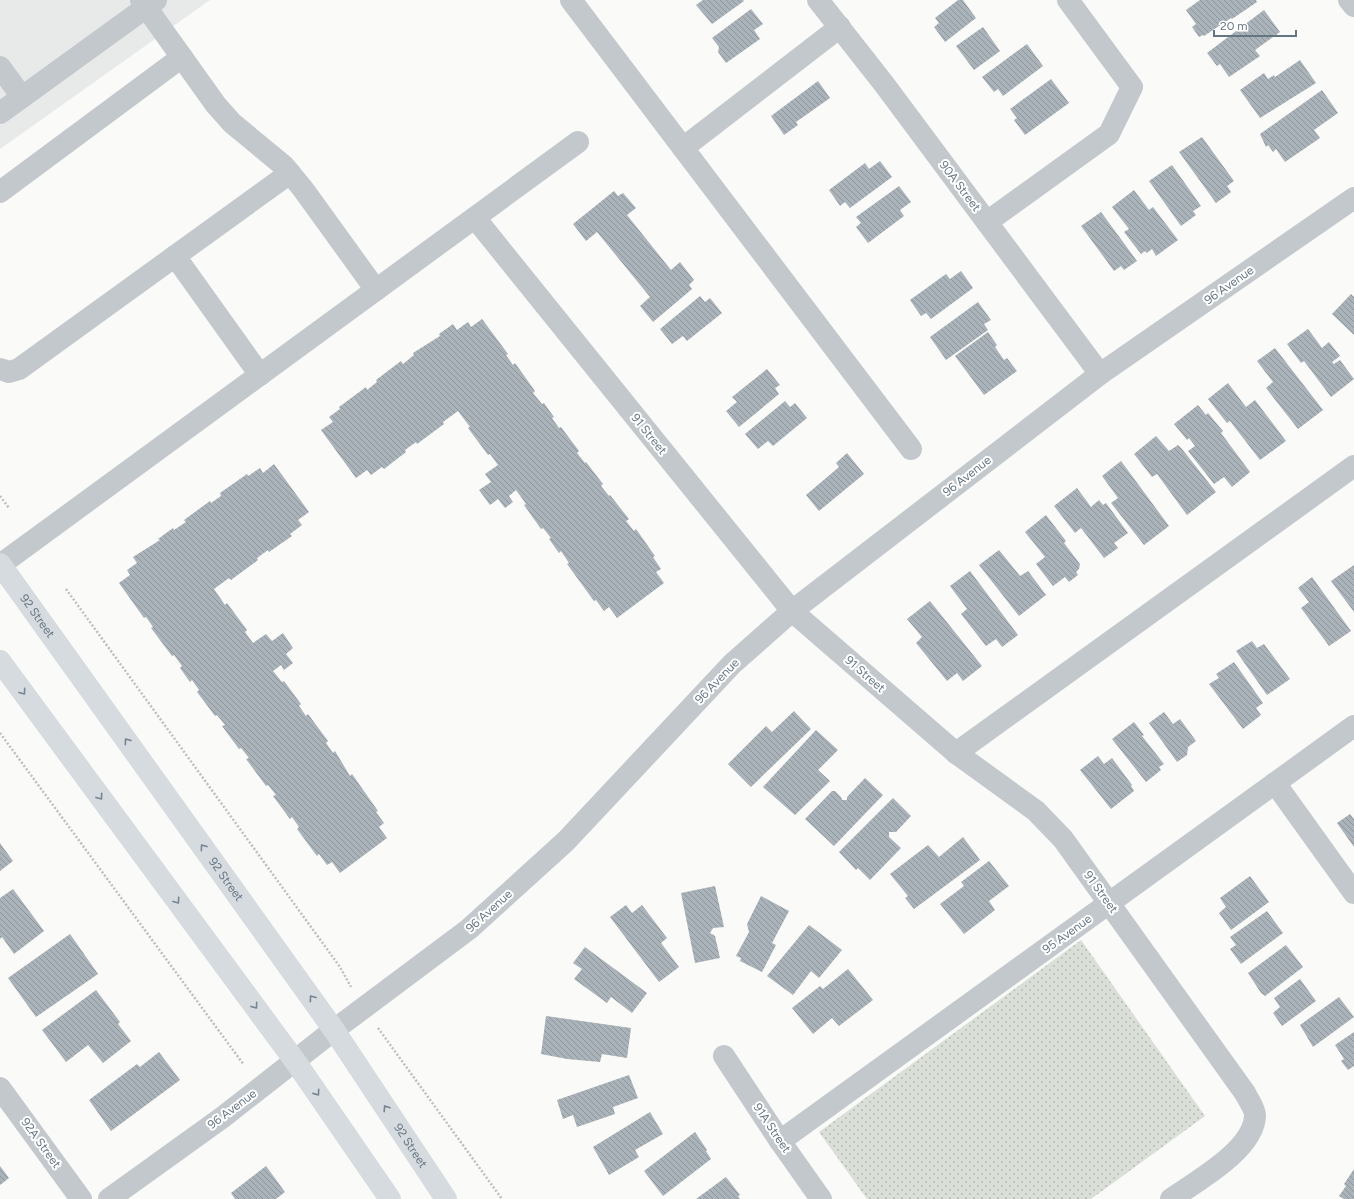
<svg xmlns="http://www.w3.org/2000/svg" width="1354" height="1199" viewBox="0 0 1354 1199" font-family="Figtree,sans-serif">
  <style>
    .built { fill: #e8e9e9 }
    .park { fill: url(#park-dots) }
    .building { fill: url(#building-back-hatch) }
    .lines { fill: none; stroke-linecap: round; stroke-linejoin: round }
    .path { stroke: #bbbfc2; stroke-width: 2.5; stroke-dasharray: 2 2; stroke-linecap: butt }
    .minor { stroke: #c3c8cc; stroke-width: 22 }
    .major { stroke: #d6dbdf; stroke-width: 22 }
    .oneway { stroke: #768591 }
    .labels { text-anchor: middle; stroke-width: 4; stroke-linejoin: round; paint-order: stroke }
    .street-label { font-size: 12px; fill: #657683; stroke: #fff }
  </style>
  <defs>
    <pattern id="park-dots" width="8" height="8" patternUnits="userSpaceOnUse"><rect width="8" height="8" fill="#dadfd7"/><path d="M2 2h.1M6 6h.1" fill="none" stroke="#b4b9b4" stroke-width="1.8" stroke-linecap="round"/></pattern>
    <pattern id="building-back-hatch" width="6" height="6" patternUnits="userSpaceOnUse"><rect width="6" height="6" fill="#aab3b9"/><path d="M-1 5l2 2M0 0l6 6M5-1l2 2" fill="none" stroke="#8e969c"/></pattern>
  </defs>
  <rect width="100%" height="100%" fill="#fafaf8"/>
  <!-- built -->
  <polygon class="built" points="0,0 210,0 0,149"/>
  <!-- park -->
  <polygon class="park" points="1081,940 1205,1116 1091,1199 867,1199 819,1132"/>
  <!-- building -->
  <g class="building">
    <polygon points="703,0 743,0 744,1 712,24 696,5"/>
    <polygon points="958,0 963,0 976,18 945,42 934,27 939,23 935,18"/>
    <polygon points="1200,0 1256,0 1257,2 1232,19 1231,18 1204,36 1203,35 1199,37 1192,27 1196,24 1186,10"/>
    <polygon points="751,9 763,24 754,30 760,39 726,63 718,52 719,47 712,38"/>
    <polygon points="1264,10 1280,32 1255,50 1260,56 1229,77 1220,64 1217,66 1207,53"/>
    <polygon points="983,27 1000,51 974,70 956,46"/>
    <polygon points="1027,44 1043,66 1003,96 998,89 994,92 982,77"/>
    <polygon points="1300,60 1316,83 1260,118 1240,90 1264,73 1268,79 1274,75 1275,77"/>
    <polygon points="1051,79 1069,103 1025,135 1014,120 1017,118 1010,109"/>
    <polygon points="818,81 830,98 796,122 798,125 784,135 771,116"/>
    <polygon points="1322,90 1338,113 1314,130 1320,138 1285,162 1276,149 1273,152 1268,145 1266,147 1260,134"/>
    <polygon points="1202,137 1234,181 1227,186 1231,192 1216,203 1179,152"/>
    <polygon points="880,161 892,177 850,208 845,202 840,206 829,190 865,163 869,169"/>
    <polygon points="1172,165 1201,206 1193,211 1196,215 1181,226 1149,181"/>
    <polygon points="899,186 911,202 900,210 904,216 868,243 856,227 861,223 856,217"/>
    <polygon points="1134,190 1149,210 1153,207 1178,240 1156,256 1152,249 1147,253 1145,251 1141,254 1124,232 1129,229 1112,207"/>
    <polygon points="614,191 618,196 623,193 636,208 627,215 671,270 680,262 694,280 689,285 692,289 653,322 640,306 650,297 597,232 586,241 573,224"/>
    <polygon points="1101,212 1137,261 1124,270 1121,266 1114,271 1081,226"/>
    <polygon points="961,271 973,288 931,319 926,313 921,316 910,300 946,274 950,279"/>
    <polygon points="1351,294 1354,297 1354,335 1332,314"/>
    <polygon points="700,296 705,302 710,298 722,313 687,341 683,336 672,344 660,329"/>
    <polygon points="978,302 991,320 984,324 988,330 946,360 930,337"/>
    <polygon points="482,319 508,354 506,355 513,365 515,363 535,391 533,393 542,404 544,403 554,417 552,418 559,428 561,427 579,451 577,453 585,463 586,462 603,484 601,486 609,496 610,495 629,519 626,521 634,531 636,529 655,556 653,557 661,569 656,572 664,583 617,618 609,607 604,611 596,600 594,601 567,564 569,563 561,551 559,553 549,539 551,538 543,528 541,529 524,505 526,504 516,490 509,496 513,502 505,508 498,499 490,505 479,490 491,482 485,474 498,465 490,454 488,455 468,428 470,427 458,411 443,422 444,424 417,444 416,442 405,450 406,452 384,469 382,467 371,475 367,470 356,478 321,430 333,422 329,417 340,409 339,407 366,387 367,390 377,382 376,380 401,361 403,364 414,355 413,353 440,336 439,334 453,324 457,330 468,322 471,327"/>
    <polygon points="1308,329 1322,348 1329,342 1340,356 1332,362 1334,364 1340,360 1354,379 1331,397 1304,361 1301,363 1287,344"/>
    <polygon points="988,332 997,345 995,347 1004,360 1007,358 1017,371 984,395 955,356"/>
    <polygon points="1275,348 1323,410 1298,429 1266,388 1273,382 1257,361"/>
    <polygon points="767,369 780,385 775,388 779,394 739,427 726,411 737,402 732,397"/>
    <polygon points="1228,383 1246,407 1255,400 1286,441 1260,460 1230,421 1227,423 1208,399"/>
    <polygon points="785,401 790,407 795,403 807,418 773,446 768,441 758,449 745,434"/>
    <polygon points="1198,405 1206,415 1208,413 1223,431 1221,433 1250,472 1232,487 1224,477 1214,484 1188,451 1195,446 1189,438 1187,440 1174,424"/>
    <polygon points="1156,436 1169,451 1178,445 1182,449 1216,492 1187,515 1157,474 1152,477 1134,454"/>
    <polygon points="847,453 864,474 819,511 806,495 839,467 836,463"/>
    <polygon points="1121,461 1169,526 1144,545 1111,503 1118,498 1102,476"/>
    <polygon points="274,464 309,512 298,520 302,525 290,534 292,536 269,552 268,550 257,558 258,560 231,580 229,578 214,589 225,605 227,603 247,630 245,632 253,643 266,634 272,641 283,633 293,648 286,654 293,663 284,670 281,665 273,671 282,682 284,681 301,704 299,706 306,716 308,714 328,741 326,743 333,753 335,751 350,776 352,774 378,811 376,812 384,823 379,827 387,838 340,873 332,862 327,865 319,854 317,856 297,829 299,827 292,817 290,819 273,796 276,795 268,785 266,786 246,759 249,758 241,748 239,749 222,726 225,725 217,715 215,716 197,692 199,690 192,680 190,682 180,668 182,666 174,655 172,656 151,628 153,627 146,617 144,618 119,583 130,575 127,570 137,563 133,557 160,540 158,539 173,528 174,530 186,522 184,520 210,501 211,503 221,496 220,493 247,474 248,476 260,468 263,473"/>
    <polygon points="1077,488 1091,507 1099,500 1103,505 1106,503 1128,533 1114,543 1118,548 1104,558 1081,528 1075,533 1054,506"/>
    <polygon points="1046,515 1066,541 1064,543 1080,564 1079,569 1076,572 1078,575 1069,582 1065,577 1053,586 1036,564 1045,557 1025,532"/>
    <polygon points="999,550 1020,576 1028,571 1046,595 1019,616 979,565"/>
    <polygon points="1354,565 1354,612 1331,581"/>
    <polygon points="970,571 1018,635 1002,647 996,639 986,646 961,614 967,609 950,586"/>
    <polygon points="1312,577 1351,631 1329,646 1301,608 1309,602 1298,588"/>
    <polygon points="930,601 982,666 963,681 957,673 947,681 916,643 922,637 907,619"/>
    <polygon points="1252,641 1257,648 1264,644 1290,679 1267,695 1236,651"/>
    <polygon points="1234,662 1263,703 1256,708 1261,715 1243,729 1209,684 1219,678 1216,674"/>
    <polygon points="794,711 811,729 751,787 728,764 766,726 772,732"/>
    <polygon points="1164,712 1173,724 1180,719 1196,741 1188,747 1187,755 1177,762 1149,723"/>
    <polygon points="1134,722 1144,735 1142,736 1164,764 1159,767 1161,770 1146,782 1112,739"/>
    <polygon points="816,730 838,750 818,770 830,781 795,815 763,787"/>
    <polygon points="1098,756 1104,764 1112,758 1132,785 1131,786 1134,791 1111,809 1080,770"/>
    <polygon points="865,778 883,795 834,846 805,819 832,791 835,791 841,797 842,800 847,800 847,797"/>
    <polygon points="893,798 911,816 896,832 889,832 889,837 901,848 870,880 858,868 856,870 839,852"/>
    <polygon points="1350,814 1354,819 1354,847 1337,823"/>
    <polygon points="963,837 980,860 914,909 905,898 908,896 890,874 928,845 939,857"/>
    <polygon points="0,843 13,861 0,871"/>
    <polygon points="989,861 1009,886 989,901 995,910 964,934 940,904 964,886 961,882"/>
    <polygon points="1250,876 1269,902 1231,930 1219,913 1226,907 1220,898"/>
    <polygon points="715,886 724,927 713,928 710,933 715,936 720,958 695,963 681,893"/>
    <polygon points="13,889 44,931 14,954 2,937 0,939 0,898"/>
    <polygon points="761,896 789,911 772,943 776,945 762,972 740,961 741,958 736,956 749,932 747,924"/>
    <polygon points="626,905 632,913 642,905 667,938 661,943 679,967 659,982 610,917"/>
    <polygon points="1267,911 1283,933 1241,964 1230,949 1236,945 1230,937"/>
    <polygon points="809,925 842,950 819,978 811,971 793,995 767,976"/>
    <polygon points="70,934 98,974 36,1017 8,978"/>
    <polygon points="1286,945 1303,967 1265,996 1261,993 1248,973"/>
    <polygon points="585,947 647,993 632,1013 611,997 607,1003 574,979 582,969 573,963"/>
    <polygon points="848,969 873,1000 839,1026 832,1018 813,1034 792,1008 820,986 823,989"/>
    <polygon points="1300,979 1316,1001 1282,1026 1273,1013 1280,1007 1274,998"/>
    <polygon points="96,990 120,1022 118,1024 131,1041 103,1063 88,1045 66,1062 42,1030"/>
    <polygon points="1339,997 1354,1017 1313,1047 1300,1025"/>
    <polygon points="546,1016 631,1028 627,1058 602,1054 600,1062 567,1059 541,1054"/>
    <polygon points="1354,1032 1354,1066 1348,1070 1341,1061 1344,1059 1335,1045"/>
    <polygon points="159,1052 180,1080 111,1131 89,1100 137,1064 140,1067"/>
    <polygon points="629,1075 638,1098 613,1107 615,1114 577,1127 573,1115 563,1119 557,1100"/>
    <polygon points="650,1112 663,1134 635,1150 639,1157 609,1175 593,1147"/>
    <polygon points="695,1132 707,1150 706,1151 711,1159 663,1196 644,1171"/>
    <polygon points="0,1166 9,1178 0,1185"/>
    <polygon points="266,1166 285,1192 276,1199 235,1199 231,1193"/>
    <polygon points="1354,1169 1354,1199 1344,1199 1339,1196 1346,1186 1344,1184"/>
    <polygon points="726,1177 740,1195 738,1196 740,1199 696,1199"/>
  </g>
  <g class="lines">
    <!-- path -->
    <g class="path">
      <polyline points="0,496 9,508"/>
      <polyline points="66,589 340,967 351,987"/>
      <polyline points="0,733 244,1065"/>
      <polyline points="378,1028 502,1199"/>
    </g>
    <!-- minor -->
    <g class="minor">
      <polyline points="141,0 216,105 232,123 284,166 303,189 376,290"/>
      <polyline points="571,0 911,449"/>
      <polyline points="818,0 884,84 1100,374"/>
      <polyline points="1349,0 1354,6"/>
      <polyline points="0,67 22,97"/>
      <polyline points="0,113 156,0"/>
      <polyline points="683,148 840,27"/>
      <polyline points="0,192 182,57"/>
      <path d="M475 218 792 611 956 753 1036 811 1063 839 1245 1093C1248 1099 1255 1109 1255 1115 1255 1149 1197 1181 1171 1199"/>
      <polyline points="987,222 1109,134 1132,87 1068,0"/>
      <polyline points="175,256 260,375"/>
      <polyline points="0,369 9,372 19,369 290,173"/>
      <polyline points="0,565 578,142"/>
      <polyline points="956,753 1354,466"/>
      <polyline points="1275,783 1354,893"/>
      <polyline points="724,1056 780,1141 821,1199"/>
      <polyline points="0,1088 81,1199"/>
      <polyline points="780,1141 1354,726"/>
      <polyline points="109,1199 223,1117 334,1030 469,929 566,841 732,664 792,611 1100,374 1354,198"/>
    </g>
    <!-- major -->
    <g class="major">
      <path id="s1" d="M0 564 334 1030 446 1199"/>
      <polyline points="0,661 295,1061 390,1199"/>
    </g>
  </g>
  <!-- one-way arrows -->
  <defs><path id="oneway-chevron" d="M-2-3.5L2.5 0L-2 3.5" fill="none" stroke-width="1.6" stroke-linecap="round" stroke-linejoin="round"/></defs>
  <g class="oneway">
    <use href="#oneway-chevron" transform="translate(23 692) rotate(54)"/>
    <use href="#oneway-chevron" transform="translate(127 741) rotate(-126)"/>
    <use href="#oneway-chevron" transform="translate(100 797) rotate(54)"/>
    <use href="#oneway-chevron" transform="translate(203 847) rotate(-126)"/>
    <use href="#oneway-chevron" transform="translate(177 901) rotate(54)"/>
    <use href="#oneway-chevron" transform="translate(312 998) rotate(-126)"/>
    <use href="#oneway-chevron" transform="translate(255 1006) rotate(54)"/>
    <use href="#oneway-chevron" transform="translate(317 1093) rotate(55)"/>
    <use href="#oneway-chevron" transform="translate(386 1108) rotate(-123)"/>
  </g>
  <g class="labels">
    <!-- street labels -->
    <g class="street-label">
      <text transform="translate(960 186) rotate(53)" y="4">90A Street</text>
      <text transform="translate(1229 285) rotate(-35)" y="4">96 Avenue</text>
      <text transform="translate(649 434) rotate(51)" y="4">91 Street</text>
      <text transform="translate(967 476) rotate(-38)" y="4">96 Avenue</text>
      <text dy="4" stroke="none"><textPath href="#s1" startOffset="64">92 Street</textPath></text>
      <text transform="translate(865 674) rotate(41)" y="4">91 Street</text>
      <text transform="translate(717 681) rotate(-46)" y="4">96 Avenue</text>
      <text dy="4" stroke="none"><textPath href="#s1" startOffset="388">92 Street</textPath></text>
      <text transform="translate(1101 892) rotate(54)" y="4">91 Street</text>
      <text transform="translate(489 911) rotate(-42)" y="4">96 Avenue</text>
      <text transform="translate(1067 934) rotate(-36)" y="4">95 Avenue</text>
      <text transform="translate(232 1109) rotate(-37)" y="4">96 Avenue</text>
      <text transform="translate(772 1128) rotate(56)" y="4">91A Street</text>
      <text transform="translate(41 1143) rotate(54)" y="4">92A Street</text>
      <text dy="4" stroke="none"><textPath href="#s1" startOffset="712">92 Street</textPath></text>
    </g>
  </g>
  <!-- scale -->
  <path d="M1214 30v6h82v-6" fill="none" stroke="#657683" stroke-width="2"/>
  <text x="1220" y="30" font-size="12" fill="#657683" stroke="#ffffff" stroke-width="3" paint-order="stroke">20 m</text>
</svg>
